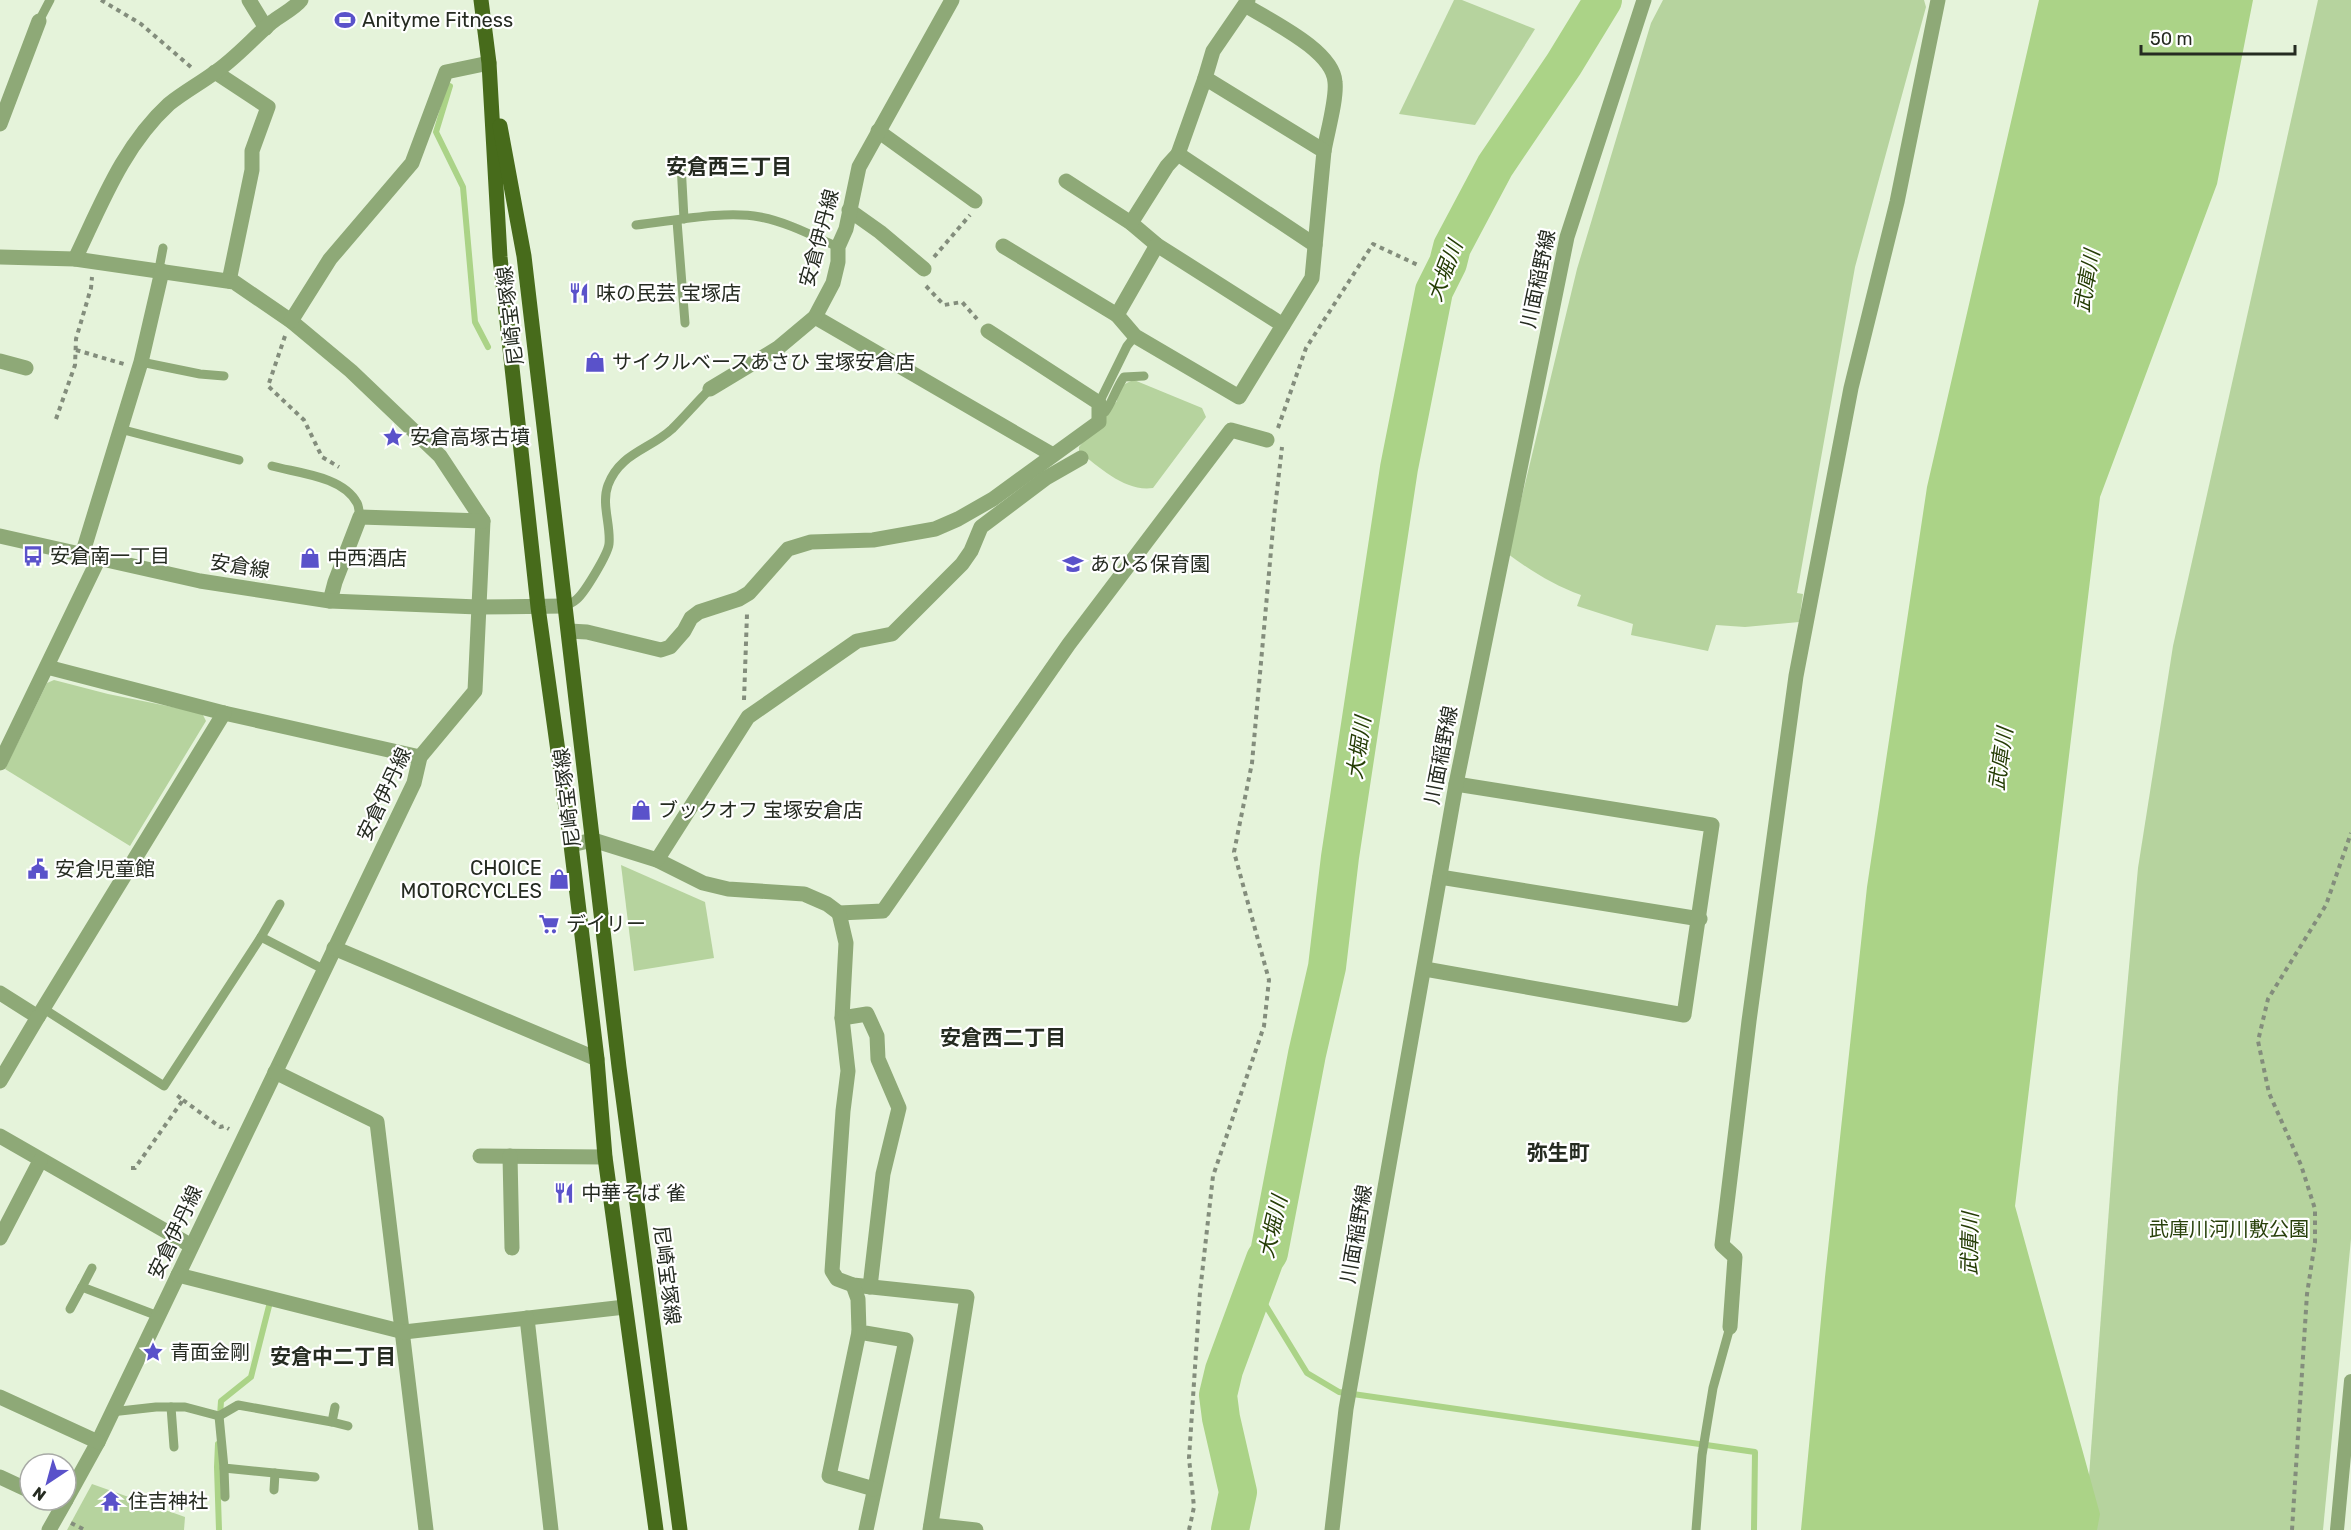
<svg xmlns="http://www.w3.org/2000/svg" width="2351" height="1530" viewBox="0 0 2351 1530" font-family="Rubik,'Noto Sans JP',sans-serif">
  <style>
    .green { fill: #b6d39e }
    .water { fill: #abd387 }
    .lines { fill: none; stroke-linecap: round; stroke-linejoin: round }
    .stream { stroke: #abd387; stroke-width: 6 }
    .river { stroke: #abd387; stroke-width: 38 }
    .path { stroke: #838d7c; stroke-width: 4; stroke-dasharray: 4.5 4.5; stroke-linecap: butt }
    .service { stroke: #8ea977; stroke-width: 9 }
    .pedestrian { stroke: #8ea977; stroke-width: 14 }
    .minor { stroke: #8ea977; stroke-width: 15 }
    .tertiary { stroke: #8ea977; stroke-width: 15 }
    .primary { stroke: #476b1b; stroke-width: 15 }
    .labels { text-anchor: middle; stroke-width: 4.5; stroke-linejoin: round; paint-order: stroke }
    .poi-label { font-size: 20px; fill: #252b21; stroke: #fff; text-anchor: start }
    .street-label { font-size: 20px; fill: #252b21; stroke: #fff }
    .park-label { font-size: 20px; fill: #29410b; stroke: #fff }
    .neighbourhood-label { font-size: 21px; font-weight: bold; fill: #252b21; stroke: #fff }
    .water-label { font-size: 21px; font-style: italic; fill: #253d05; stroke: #fff }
  </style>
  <rect width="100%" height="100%" fill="#e5f3da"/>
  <!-- green -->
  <g class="green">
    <polygon points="1454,0 1462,0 1535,29 1475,125 1399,114"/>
    <path d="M1663 0H1924L1926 7 1855 267 1797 593 1803 594 1799 622 1745 627 1716 625 1708 651 1631 635 1633 624 1577 606 1581 595C1555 586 1531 571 1508 554L1577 269 1651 23Z"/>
    <polygon points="2318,0 2351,0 2351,1239 2323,1530 2085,1530 2118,1088 2138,868 2173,646"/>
    <path d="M1134 380 1202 408 1206 417 1153 488C1125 492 1101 468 1079 452V447L1117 401C1117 389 1122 384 1134 380Z"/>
    <polygon points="54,680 108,694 202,713 206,721 130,846 5,769 47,683"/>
    <polygon points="621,865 705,902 714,958 634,971"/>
    <polygon points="92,1484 185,1517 184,1530 67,1530"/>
  </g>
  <!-- water -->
  <polygon class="water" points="2039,0 2253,0 2217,184 2100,497 2015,1206 2100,1514 2097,1530 1801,1530 1825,1277 1867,887 1927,487"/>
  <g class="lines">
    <!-- stream -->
    <g class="stream">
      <polyline points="450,86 436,132 463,187 475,322 488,347"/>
      <polyline points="1255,1288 1307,1373 1339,1392 1755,1452 1754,1530"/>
      <polyline points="220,1416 221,1401 251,1377 269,1306"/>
      <polyline points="218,1444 217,1467 219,1530"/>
    </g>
    <!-- river -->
    <polyline class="river" points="1230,1530 1238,1492 1221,1418 1218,1395 1224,1370 1265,1259 1269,1253 1307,1054 1327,967 1340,857 1399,468 1434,291 1448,263 1452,247 1495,166 1564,64 1603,0"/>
    <!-- path -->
    <g class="path">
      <polyline points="101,0 141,24 192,68"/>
      <polyline points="934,257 970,215"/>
      <polyline points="926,286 944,305 962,302 977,319"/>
      <polyline points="285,336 268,386 304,420 322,457 339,467"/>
      <polyline points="76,350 124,364"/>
      <polyline points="56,419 75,365 76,339 91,288 92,277"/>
      <polyline points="1278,428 1306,348 1373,244 1420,266"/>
      <polyline points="744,700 747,614"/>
      <polyline points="183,1100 220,1127 224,1126 229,1129"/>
      <polyline points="131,1168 135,1168 183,1100 174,1093"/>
      <polyline points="71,1523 85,1530"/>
      <polyline points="1189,1530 1194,1507 1189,1458 1200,1292 1213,1176 1264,1026 1269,980 1234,852 1252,763 1274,517 1282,447"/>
      <polyline points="2292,1530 2307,1294 2315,1242 2315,1209 2301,1165 2269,1093 2258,1041 2268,999 2326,905 2351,833"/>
    </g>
    <!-- service -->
    <g class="service">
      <polyline points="39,21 50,0"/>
      <polyline points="681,164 684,219"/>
      <polyline points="677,221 685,323"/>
      <path d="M636 225C673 221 725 210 760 217 787 222 813 236 838 247"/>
      <polyline points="162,271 159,269 163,248"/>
      <path d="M1135 336 1127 346 1099 403 1105 412C1112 403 1116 388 1124 377L1144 376"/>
      <polyline points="141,362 200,374 224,376"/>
      <polyline points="120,429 239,460"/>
      <path d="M272 466C297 473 343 476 357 503 359 506 359 513 360 517"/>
      <path d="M565 606C569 604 574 602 577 599 585 592 608 554 609 544 611 525 601 504 608 485 620 453 649 450 672 429 685 416 697 402 710 389"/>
      <polyline points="261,937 323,969"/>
      <polyline points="44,1009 164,1086 261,937 280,904"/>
      <polyline points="82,1287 92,1268"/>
      <polyline points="70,1309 82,1287 158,1316"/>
      <polyline points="171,1407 174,1447"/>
      <polyline points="111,1412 156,1407 185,1407 219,1416 238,1405 332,1422 335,1407"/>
      <polyline points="219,1416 224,1468 315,1477"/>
      <polyline points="332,1422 348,1426"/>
      <polyline points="224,1468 225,1497"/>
      <polyline points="274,1490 275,1473"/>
      <polyline points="1696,1530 1702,1455 1713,1388 1730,1327"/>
    </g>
    <!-- pedestrian -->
    <polyline class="pedestrian" points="2337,1530 2351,1381"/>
    <!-- minor -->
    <g class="minor">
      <polyline points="249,0 266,28"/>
      <path d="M1245 5C1270 21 1333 50 1335 82 1337 99 1327 133 1324 151"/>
      <polyline points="215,72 268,107 252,151 252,170 229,281"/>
      <polyline points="0,124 39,21"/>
      <polyline points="878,131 975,201"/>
      <polyline points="1178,154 1315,245"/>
      <polyline points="1066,181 1131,223 1157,245 1283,325"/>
      <polyline points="849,210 880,232 924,269"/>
      <polyline points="1131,223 1167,166 1178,154 1205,78"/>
      <polyline points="1157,245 1117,315 1135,336 1239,397 1312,278 1324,151 1205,78 1213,51 1248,0"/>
      <polyline points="1003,246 1117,315"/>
      <polyline points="0,257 75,259 234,282 291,321 351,371 440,456 483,521 475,691 420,757 414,783 98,1442 66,1500"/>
      <path d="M75 259C101 205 123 146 169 104 184 92 199 84 214 73 235 59 253 38 272 22 281 15 295 8 301 0"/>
      <polyline points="815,317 1053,455"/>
      <polyline points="291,321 330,259 412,163 446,72 489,63"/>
      <polyline points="0,361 26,368"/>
      <polyline points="710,389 778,348 815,317 833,283 838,262 838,247 846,229 859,167 952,0"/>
      <polyline points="82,555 141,362 162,271"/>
      <polyline points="330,601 335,582 360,517 483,521"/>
      <polyline points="569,631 587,632 661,650 670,647 684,631 691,618 699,612 739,599 749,593 788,549 811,542 873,540 935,529 958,519 993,499 1099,422 1099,403 988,331"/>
      <polyline points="47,667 224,713 420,757"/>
      <polyline points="0,763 99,558"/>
      <polyline points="571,845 593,840 657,860 703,883 728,889 804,894 827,904 839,913 883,911 1069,644 1231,430 1267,440"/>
      <polyline points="657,860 748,717 857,641 892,634 962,564 971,551 981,527 1046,478 1081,458"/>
      <polyline points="1440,877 1700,919"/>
      <polyline points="839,913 846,943 842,1018 867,1014 877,1036 878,1059 899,1108 883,1174 870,1287"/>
      <polyline points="334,948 597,1059"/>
      <polyline points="1425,969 1684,1015 1712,825 1456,784"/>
      <polyline points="0,993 38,1017 224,713"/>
      <polyline points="842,1018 848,1071 843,1111 832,1271 837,1279 853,1285 967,1297 930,1530"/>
      <polyline points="275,1072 377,1122 426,1530"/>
      <polyline points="0,1081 38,1017"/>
      <polyline points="0,1136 190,1245"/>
      <polyline points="480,1156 605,1157"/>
      <polyline points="510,1156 512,1248"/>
      <polyline points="0,1238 40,1161"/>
      <polyline points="178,1275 404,1332 625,1307"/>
      <polyline points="853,1285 858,1299 859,1332 906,1340 866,1530"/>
      <polyline points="527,1318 551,1530"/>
      <polyline points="1730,1327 1735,1257 1722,1245 1749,1021 1796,676 1851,388 1897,202 1938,0"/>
      <polyline points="859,1332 829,1476 874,1489"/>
      <polyline points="0,1397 98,1442"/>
      <polyline points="0,1477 30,1491"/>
      <polyline points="931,1525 976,1530"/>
      <polyline points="49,1530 66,1500"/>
      <polyline points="1332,1530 1346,1409 1456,784 1567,237 1644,0"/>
    </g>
    <!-- tertiary -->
    <polyline class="tertiary" points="0,536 200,581 330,601 478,607 565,606"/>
    <!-- primary -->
    <g class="primary">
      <polyline points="481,0 489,63 500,257 538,607 571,845 597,1059 605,1157 656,1530"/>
      <polyline points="500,126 524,256 619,1067 680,1530"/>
    </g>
  </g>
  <!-- icons -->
  <defs>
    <g id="stadium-bare" transform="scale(1.62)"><path d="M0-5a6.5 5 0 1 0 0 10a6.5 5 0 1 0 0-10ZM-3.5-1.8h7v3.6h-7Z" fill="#5a52ca" stroke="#fff" stroke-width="2.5" paint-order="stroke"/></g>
    <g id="restaurant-bare" transform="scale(1.62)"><path d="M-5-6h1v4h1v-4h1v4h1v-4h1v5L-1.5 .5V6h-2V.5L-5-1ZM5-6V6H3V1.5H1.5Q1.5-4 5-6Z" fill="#5a52ca" stroke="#fff" stroke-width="2.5" paint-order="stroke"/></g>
    <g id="shop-bare" transform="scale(1.62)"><path d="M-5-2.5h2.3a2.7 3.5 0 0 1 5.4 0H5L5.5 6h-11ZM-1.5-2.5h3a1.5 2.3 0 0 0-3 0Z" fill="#5a52ca" stroke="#fff" stroke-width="2.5" paint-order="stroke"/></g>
    <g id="sight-bare" transform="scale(1.62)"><path d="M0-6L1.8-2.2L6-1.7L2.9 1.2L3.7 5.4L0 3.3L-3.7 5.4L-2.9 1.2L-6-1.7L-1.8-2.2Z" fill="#5a52ca" stroke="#fff" stroke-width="2.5" paint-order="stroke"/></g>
    <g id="bus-bare" transform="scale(1.62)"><path d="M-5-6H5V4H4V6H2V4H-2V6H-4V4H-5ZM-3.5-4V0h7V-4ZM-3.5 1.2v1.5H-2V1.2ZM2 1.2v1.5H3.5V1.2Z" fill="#5a52ca" stroke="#fff" stroke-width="2.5" paint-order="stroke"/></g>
    <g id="school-bare" transform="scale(1.62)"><path d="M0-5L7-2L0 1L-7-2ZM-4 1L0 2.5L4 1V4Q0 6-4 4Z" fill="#5a52ca" stroke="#fff" stroke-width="2.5" paint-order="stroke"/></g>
    <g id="civic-bare" transform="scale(1.62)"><path d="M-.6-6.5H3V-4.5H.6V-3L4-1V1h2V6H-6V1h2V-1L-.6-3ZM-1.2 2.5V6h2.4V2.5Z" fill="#5a52ca" stroke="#fff" stroke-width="2.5" paint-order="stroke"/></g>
    <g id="supermarket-bare" transform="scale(1.62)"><path d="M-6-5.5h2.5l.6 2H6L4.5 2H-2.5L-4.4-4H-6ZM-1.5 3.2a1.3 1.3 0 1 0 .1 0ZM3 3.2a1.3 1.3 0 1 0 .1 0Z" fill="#5a52ca" stroke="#fff" stroke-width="2.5" paint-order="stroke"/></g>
    <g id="temple-bare" transform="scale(1.62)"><path d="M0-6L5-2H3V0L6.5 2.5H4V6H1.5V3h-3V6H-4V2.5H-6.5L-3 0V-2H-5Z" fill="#5a52ca" stroke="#fff" stroke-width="2.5" paint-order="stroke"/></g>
  </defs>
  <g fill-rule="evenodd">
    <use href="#stadium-bare" x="345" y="20"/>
    <use href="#restaurant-bare" x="579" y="293"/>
    <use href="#shop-bare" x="595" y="362"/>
    <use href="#sight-bare" x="393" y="437"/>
    <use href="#bus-bare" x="33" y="556"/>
    <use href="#shop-bare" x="310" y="558"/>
    <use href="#school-bare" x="1073" y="564"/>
    <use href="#shop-bare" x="641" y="810"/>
    <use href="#civic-bare" x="38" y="869"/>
    <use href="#shop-bare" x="559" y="879"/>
    <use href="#supermarket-bare" x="549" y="924"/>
    <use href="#restaurant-bare" x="564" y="1193"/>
    <use href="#sight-bare" x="153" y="1352"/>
    <use href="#temple-bare" x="111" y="1501"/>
  </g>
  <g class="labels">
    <!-- poi labels -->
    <g class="poi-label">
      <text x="362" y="27">Anityme Fitness</text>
      <text x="596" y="300">味の民芸 宝塚店</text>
      <text x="612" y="369">サイクルベースあさひ 宝塚安倉店</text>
      <text x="410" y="444">安倉高塚古墳</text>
      <text x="50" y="563">安倉南一丁目</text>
      <text x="327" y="565">中西酒店</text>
      <text x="1090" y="571">あひる保育園</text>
      <text x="658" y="817">ブックオフ 宝塚安倉店</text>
      <text x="542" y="875" text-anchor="end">CHOICE<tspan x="542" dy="23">MOTORCYCLES</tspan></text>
      <text x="55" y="876">安倉児童館</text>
      <text x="566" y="931">デイリー</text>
      <text x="581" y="1200">中華そば 雀</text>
      <text x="170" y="1359">青面金剛</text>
      <text x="128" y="1508">住吉神社</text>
    </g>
    <!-- street labels -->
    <g class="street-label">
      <text transform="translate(819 238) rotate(-75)" y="7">安倉伊丹線</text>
      <text transform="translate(1538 279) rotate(-78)" y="7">川面稲野線</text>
      <text transform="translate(510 316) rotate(-97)" y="7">尼崎宝塚線</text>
      <text transform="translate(240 566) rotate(9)" y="7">安倉線</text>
      <text transform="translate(1441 755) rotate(-79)" y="7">川面稲野線</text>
      <text transform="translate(384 794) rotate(-65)" y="7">安倉伊丹線</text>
      <text transform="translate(567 798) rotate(-97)" y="7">尼崎宝塚線</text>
      <text transform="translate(175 1232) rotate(-65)" y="7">安倉伊丹線</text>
      <text transform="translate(1356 1234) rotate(-80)" y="7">川面稲野線</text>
      <text transform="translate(667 1275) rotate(83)" y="7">尼崎宝塚線</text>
    </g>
    <!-- park labels -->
    <g class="park-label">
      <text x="2229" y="1236">武庫川河川敷公園</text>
    </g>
    <!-- neighbourhood labels -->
    <g class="neighbourhood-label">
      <text x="729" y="174">安倉西三丁目</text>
      <text x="1003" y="1045">安倉西二丁目</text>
      <text x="1558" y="1160">弥生町</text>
      <text x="333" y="1364">安倉中二丁目</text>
    </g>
    <!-- water labels -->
    <g class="water-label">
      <text transform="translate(1445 271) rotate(-69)" y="7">大堀川</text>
      <text transform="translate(2087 281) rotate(-80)" y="7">武庫川</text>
      <text transform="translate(1359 748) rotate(-82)" y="7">大堀川</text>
      <text transform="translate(2001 759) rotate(-82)" y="7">武庫川</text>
      <text transform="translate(1273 1227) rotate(-77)" y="7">大堀川</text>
      <text transform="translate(1970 1244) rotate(-89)" y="7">武庫川</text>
    </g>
  </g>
  <!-- north arrow -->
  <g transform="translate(48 1482) rotate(216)"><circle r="28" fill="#ffffff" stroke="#a8aaa6" stroke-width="1.5"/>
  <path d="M0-4.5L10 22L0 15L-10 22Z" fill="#5a52ca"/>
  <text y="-9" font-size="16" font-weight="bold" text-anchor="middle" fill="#252b21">N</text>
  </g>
  <!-- scale -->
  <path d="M2141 45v9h154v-9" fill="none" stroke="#252b21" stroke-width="3"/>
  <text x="2150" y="45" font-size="18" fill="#252b21" stroke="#ffffff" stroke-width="4.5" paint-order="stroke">50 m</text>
</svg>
